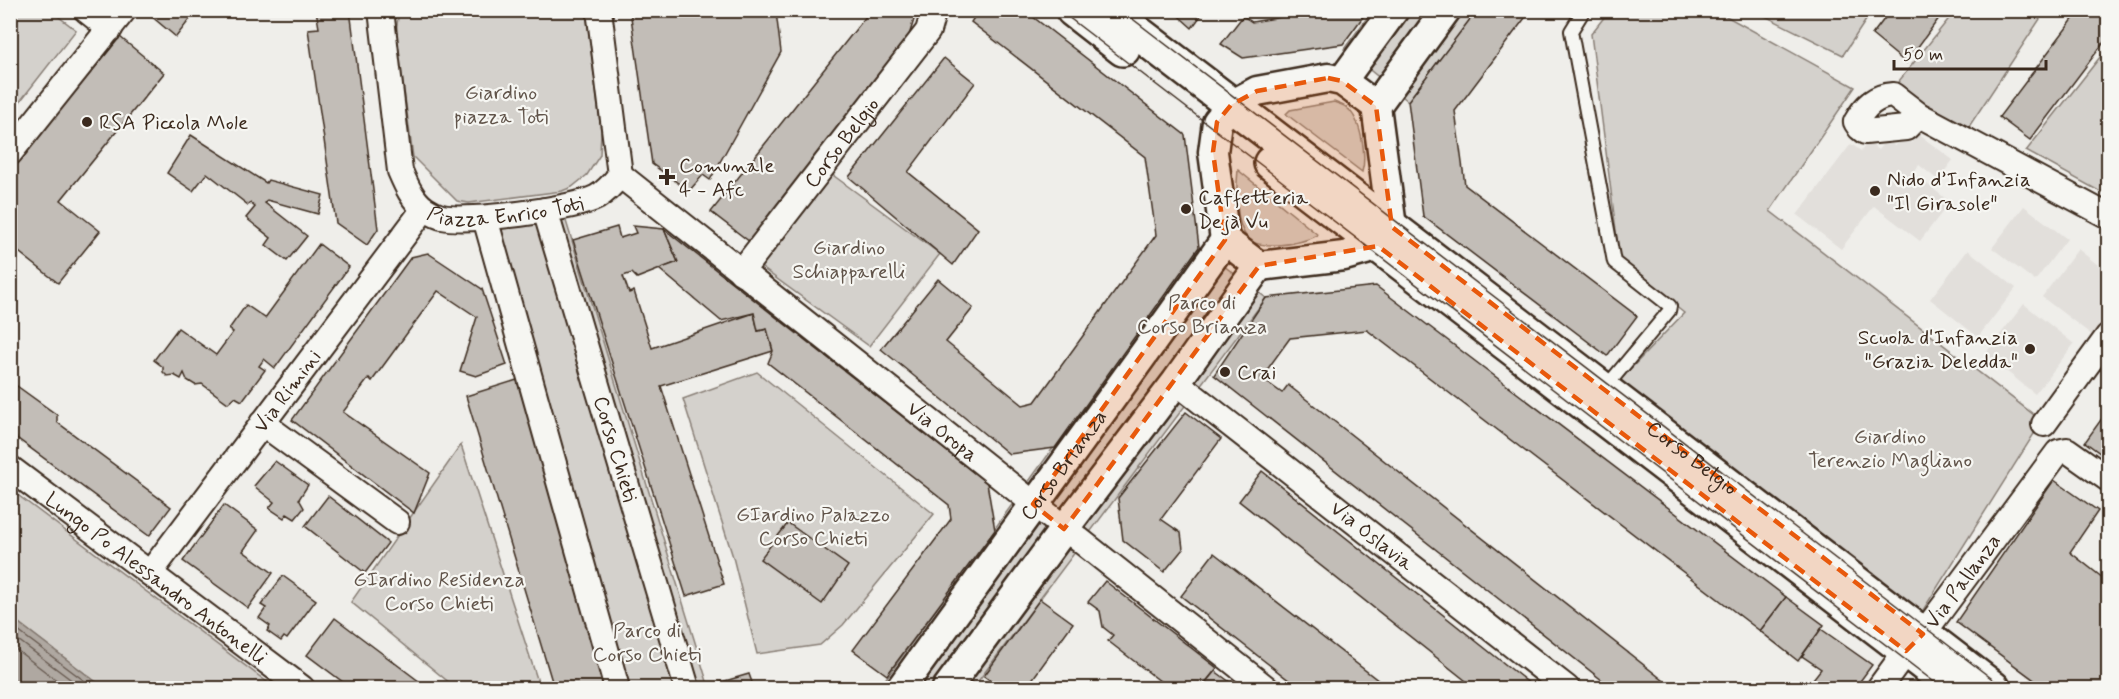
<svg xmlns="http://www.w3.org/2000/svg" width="2119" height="699" viewBox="0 0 2119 699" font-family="Mynerve,sans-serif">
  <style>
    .built { fill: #e2dfdb }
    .green { fill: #d4d1cc; stroke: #887e75; stroke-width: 1.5 }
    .water { fill: #afa8a1; stroke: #81766d; stroke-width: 1.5 }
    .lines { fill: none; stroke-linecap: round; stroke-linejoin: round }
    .shore { stroke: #695c52; stroke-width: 1.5 }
    .building { fill: #c2bdb7; stroke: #3b2a1e; stroke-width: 1.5 }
    .service-casing { stroke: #3b2a1e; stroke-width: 16 }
    .minor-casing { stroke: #3b2a1e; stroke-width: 28 }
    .tertiary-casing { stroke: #3b2a1e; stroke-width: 33 }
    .secondary-casing { stroke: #3b2a1e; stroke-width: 38 }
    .service { stroke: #f6f6f2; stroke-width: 12 }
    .minor { stroke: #f6f6f2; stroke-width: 24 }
    .tertiary { stroke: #f6f6f2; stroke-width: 28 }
    .secondary { stroke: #f6f6f2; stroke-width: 33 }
    .tram { stroke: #3b2a1e; stroke-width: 1.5 }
    .marked { fill: #e8590c; fill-opacity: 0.2; stroke: #e8590c; stroke-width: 4.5; stroke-dasharray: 12 8; stroke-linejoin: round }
    .poi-dot { fill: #3b2a1e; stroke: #f6f6f2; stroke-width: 2 }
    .labels { text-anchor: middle; stroke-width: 4.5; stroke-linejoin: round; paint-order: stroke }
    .park-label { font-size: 21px; fill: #61544a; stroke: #f6f6f2 }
    .poi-label { font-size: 21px; fill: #3b2a1e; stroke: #f6f6f2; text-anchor: start }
    .street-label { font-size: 21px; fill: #3b2a1e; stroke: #f6f6f2 }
  </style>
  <rect width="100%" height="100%" fill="#efeeea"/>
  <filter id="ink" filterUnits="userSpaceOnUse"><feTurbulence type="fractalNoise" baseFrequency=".0167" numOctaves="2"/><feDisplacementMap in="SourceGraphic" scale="12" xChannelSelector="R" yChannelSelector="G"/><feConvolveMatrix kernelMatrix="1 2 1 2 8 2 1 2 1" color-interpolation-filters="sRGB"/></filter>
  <g filter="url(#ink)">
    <!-- built -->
    <g class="built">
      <polygon points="1918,134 1953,160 1938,180 1919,165 1913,173 1950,202 1920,241 1874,206 1841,249 1797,215 1851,144 1861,151 1868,142 1878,150 1886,140 1895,146 1903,136 1911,143"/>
      <polygon points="2024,206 2067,239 2035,281 1992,248"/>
      <polygon points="2078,249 2108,273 2108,312 2092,335 2042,297"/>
      <polygon points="1968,250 2016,288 1978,337 1930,299"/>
      <polygon points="2024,304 2074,344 2035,394 1985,354"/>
    </g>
    <!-- green -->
    <g class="green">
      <polygon points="11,10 51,11 76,30 11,113"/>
      <polygon points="1767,10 1872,10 1872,11 1843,55 1763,15"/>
      <polygon points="399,11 586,11 601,131 600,155 587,175 572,187 562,191 469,203 457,201 413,157 396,31"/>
      <polygon points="1372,11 1477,11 1408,101 1344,49"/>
      <polygon points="1609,11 1717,11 1855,87 1770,211 2042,421 1920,615 1618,382 1684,313 1620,262 1591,34"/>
      <polygon points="1955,11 2028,11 2040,19 1968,128 1895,86"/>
      <polygon points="2108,47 2108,196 2026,151"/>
      <path d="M1334 102C1338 104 1344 105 1347 108 1361 119 1367 156 1362 172L1286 114 1290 110Z"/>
      <path d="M1238 170 1318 235C1305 242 1293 244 1278 245 1270 245 1258 246 1251 241 1234 229 1236 189 1238 170Z"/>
      <polygon points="830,173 940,254 869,346 758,265"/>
      <polygon points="562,208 709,688 612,688 485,218"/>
      <polygon points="1199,247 1266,298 973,688 879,688"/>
      <polygon points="757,372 934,514 843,625 820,645 757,654 733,557 683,399"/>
      <polygon points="461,445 540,688 456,688 351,602"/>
      <polygon points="10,490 11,490 275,688 104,688 11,617"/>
    </g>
    <!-- water -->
    <polygon class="water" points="11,617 104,688 11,688"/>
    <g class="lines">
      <!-- shore -->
      <g class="shore">
        <polyline points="10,625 94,688"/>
        <polyline points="10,634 82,688"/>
        <polyline points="10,645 67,688"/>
      </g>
    </g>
    <!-- building -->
    <g class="building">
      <polygon points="144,10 197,10 176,37"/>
      <polygon points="316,10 350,10 378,229 367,245 336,223 308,29 319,28"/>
      <polygon points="630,10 783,10 776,12 781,52 710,180 703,175 689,191 652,164"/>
      <polygon points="871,10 917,10 907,42 750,242 711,212"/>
      <polygon points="979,10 1024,10 1185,135 1199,247 1055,448 1009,454 881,349 938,279 973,308 946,342 1023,405 1035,402 1156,235 1145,157 971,22"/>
      <polygon points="1172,10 1205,10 1192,28"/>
      <polygon points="1322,10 1368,10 1343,44 1243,58 1221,44 1243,16 1252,22"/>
      <polygon points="1477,10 1531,10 1455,111 1465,185 1637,316 1607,356 1423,216 1408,101"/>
      <polygon points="1891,10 1945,10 1906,63 1872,35"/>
      <polygon points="2080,10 2108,10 2108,37 2030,140 1999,117"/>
      <polygon points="120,37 164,73 61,200 100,231 58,283 10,245 10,171"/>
      <polygon points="944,58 975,83 908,172 978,229 953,265 849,177"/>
      <polygon points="191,135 266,183 268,180 323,195 318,214 267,200 265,203 307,236 287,261 266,245 271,238 246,218 255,207 250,203 248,205 207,173 193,191 167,173"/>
      <polygon points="633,226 664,229 678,262 637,278 632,273 623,276 629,293 634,291 652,348 754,313 758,331 767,329 773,351 661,386 724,584 686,596 573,240 617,227 620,238 636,233"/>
      <polygon points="664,229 987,483 995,530 887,675 853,650 951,519 949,505 768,363 773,351 767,329 758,331 754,313 721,321 659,269 678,262"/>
      <polygon points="319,244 349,267 275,368 264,359 259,366 265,370 242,401 235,397 228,403 202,384 195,385 187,380 184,373 181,379 174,375 167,376 163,372 163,367 154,360 178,328 216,355 233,332 229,329 246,305 265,318"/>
      <polygon points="428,253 482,289 507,365 476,376 460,371 477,317 438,291 372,381 369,378 343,412 430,473 414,513 292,420 411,257"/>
      <polygon points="1376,286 1786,597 1760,631 1367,330 1290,338 1261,378 1282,393 1288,385 1673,688 1612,688 1214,375 1266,298"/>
      <polygon points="517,380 609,688 554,688 466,396"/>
      <polygon points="10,381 57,415 57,422 171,507 149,536 10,433"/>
      <polygon points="2108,410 2108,459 2085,442"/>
      <polygon points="1186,412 1221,439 1161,519 1181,533 1183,549 1164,572 1123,540 1118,498"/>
      <polygon points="275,461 308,485 299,499 304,508 295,519 287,514 284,518 269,508 274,502 254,486"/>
      <polygon points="1262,471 1535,688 1475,688 1239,501"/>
      <polygon points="2054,480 2098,511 2070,552 2108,582 2108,688 2045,688 1956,622"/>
      <polygon points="328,496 388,543 365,573 305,526"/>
      <polygon points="224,505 258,530 243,551 273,573 248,608 183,561"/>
      <polygon points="788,523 848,566 822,604 760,559"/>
      <polygon points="1214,553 1388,688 1299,688 1181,596"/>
      <polygon points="283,576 316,600 287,639 284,637 281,641 267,631 270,626 259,618 266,608 261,605"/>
      <polygon points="1105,581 1217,668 1201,688 1169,688 1108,641 1113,635 1103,627 1100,611 1088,602"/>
      <polygon points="1786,597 1824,625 1798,661 1760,631"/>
      <polygon points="1040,599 1073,623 1026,688 1001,688 984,676"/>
      <polygon points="335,618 428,688 351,688 307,655"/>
      <polygon points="1821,629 1872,665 1855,688 1806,688 1821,669 1802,656"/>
      <polygon points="1215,671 1238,688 1201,688"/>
      <polygon points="749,674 754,688 709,688 708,686"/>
    </g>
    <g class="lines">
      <!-- service casing -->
      <g class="service-casing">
        <polyline id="service" points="1584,10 1571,31 1614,262 1670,306 1669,311 1605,388"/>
      </g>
      <!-- minor casing -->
      <g class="minor-casing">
        <g id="minor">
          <polyline points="86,10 110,29"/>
          <path id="s1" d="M381 10 400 171C406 185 413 201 425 209 430 212 437 216 442 217 467 223 575 209 597 197 607 191 613 184 620 175L599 10"/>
          <path d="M1919 115 1906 128 1865 132 1860 128 1856 122C1865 106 1875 96 1893 95L1919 115 2108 216"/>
          <polyline points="10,153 124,10"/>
          <path id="s2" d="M620 175 1266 688"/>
          <path id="s3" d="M545 210 687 688"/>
          <polyline points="485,218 617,688"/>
          <path id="s4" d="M741 272 928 31 934 10"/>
          <path id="s5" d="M1176 382 1567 688"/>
          <polyline points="262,423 397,522"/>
          <polyline points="2044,424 2108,336"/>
          <path id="s6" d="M10 468 302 688"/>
          <path id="s7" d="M150 573 424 209"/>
          <path id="s8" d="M1879 688 1906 651 1923 634 2058 452 2067 450 2108 479"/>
        </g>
      </g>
      <!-- tertiary casing -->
      <g class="tertiary-casing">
        <g id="tertiary">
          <polygon points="1328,78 1342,81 1376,106 1392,227 1378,246 1369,249 1344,256 1259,266 1225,240 1213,152 1217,122 1231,105 1257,91"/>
          <polyline points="1342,81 1394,10"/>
          <polyline points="1376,106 1446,10"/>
          <path id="s9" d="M901 688C1008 539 1119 391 1225 240"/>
          <polyline points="947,688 1064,529 1176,382 1259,266"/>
        </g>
      </g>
      <!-- secondary casing -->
      <g class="secondary-casing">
        <g id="secondary">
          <polyline points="1073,10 1123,49"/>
          <path id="s10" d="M1108 10 1993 688"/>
          <polyline points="1271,163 1955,688"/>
        </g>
      </g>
      <!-- service -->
      <use href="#service" class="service"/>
      <!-- minor -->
      <use href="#minor" class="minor"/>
      <!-- tertiary -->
      <use href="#tertiary" class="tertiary"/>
      <!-- secondary -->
      <use href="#secondary" class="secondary"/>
      <!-- tram -->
      <g class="tram">
        <polyline points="1059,10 1942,688"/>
        <polyline points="1121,10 2004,688"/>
      </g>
    </g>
  </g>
  <!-- marked area -->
  <path class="marked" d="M1328 78 1342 81 1376 106 1392 227 1923 634 1906 651 1378 246 1259 266 1064 529 1033 504 1225 240 1213 152 1217 122 1231 105 1257 91Z"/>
  <!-- markers -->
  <g class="poi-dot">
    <circle cx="87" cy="122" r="6"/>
    <path d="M664 168h6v6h6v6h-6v6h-6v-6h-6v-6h6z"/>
    <circle cx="1875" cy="191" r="6"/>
    <circle cx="1186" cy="209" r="6"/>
    <circle cx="2030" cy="349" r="6"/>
    <circle cx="1225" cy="372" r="6"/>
  </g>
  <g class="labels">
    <!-- park labels -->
    <g class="park-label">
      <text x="501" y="99">Giardino<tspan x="501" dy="24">piazza Toti</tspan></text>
      <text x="849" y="254">Giardino<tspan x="849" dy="24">Schiapparelli</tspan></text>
      <text x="1202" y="309">Parco di<tspan x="1202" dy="24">Corso Brianza</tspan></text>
      <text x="1890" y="443">Giardino<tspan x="1890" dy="24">Terenzio Magliano</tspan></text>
      <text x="813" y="521">GIardino Palazzo<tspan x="813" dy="24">Corso Chieti</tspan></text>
      <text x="439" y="586">GIardino Residenza<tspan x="439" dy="24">Corso Chieti</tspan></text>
      <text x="647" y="637">Parco di<tspan x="647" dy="24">Corso Chieti</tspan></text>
    </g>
    <!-- poi labels -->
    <g class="poi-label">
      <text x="99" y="129">RSA Piccola Mole</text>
      <text x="679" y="172">Comunale<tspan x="679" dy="24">4 - Afc</tspan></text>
      <text x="1887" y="186">Nido d’Infanzia<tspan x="1887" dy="24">"Il Girasole"</tspan></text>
      <text x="1198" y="204">Caffetteria<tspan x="1198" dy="24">Dejà Vu</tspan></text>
      <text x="2018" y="344" text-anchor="end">Scuola d'Infanzia<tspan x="2018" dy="24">"Grazia Deledda"</tspan></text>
      <text x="1237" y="379">Crai</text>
    </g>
    <!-- street labels -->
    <g class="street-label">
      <text dy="7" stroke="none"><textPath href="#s4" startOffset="164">Corso Belgio</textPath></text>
      <text dy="7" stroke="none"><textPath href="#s1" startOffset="291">Piazza Enrico Toti</textPath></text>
      <text dy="7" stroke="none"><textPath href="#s7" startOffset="228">Via Rimini</textPath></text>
      <text dy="7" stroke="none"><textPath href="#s2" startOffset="412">Via Oropa</textPath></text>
      <text dy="7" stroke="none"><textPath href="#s3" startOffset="249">Corso Chieti</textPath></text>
      <text dy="7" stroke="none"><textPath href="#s10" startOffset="736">Corso Belgio</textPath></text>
      <text dy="7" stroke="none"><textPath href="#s9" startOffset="276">Corso Brianza</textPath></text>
      <text dy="7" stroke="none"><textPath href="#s5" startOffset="249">Via Oslavia</textPath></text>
      <text dy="7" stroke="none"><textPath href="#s6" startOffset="183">Lungo Po Alessandro Antonelli</textPath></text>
      <text dy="7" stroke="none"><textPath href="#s8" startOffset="136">Via Pallanza</textPath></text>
    </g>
  </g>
  <!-- margin -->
  <rect width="2119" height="699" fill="none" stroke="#f6f6f2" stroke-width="36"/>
  <rect x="18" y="18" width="2083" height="663" fill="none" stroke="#3b2a1e" stroke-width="2" filter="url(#ink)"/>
  <!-- scale -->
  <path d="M1894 60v9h152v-9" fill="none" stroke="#3b2a1e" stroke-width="3"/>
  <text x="1903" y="60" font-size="18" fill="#3b2a1e" stroke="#f6f6f2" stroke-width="4.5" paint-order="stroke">50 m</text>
</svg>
